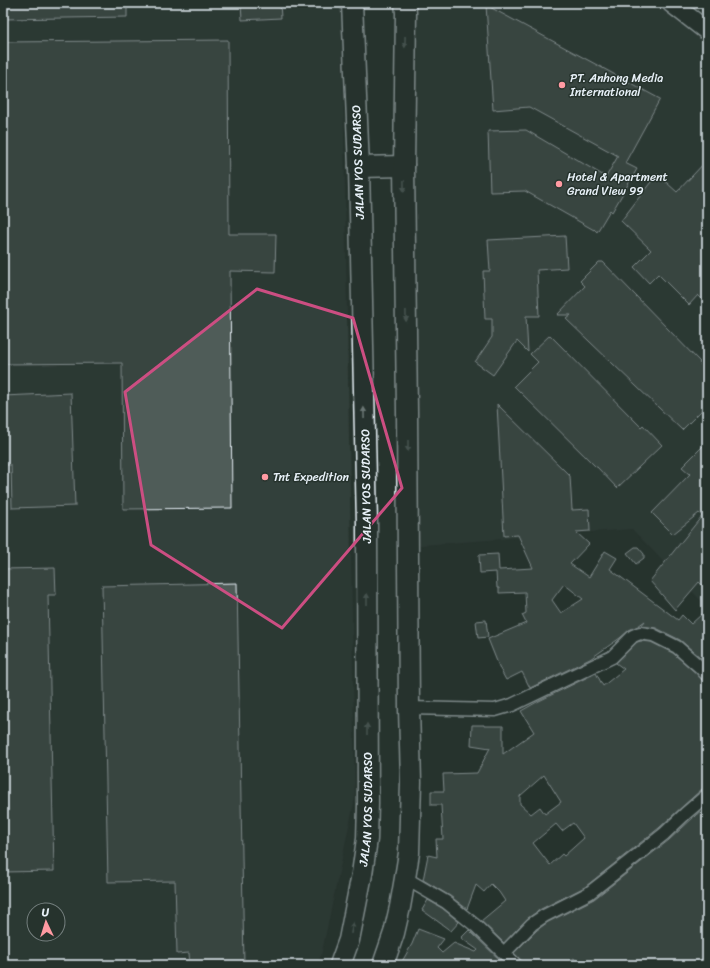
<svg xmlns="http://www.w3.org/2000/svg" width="710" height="968" viewBox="0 0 710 968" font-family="Sriracha,sans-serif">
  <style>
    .built { fill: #333f3a; fill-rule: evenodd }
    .building { fill: #505c59; stroke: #e8f1f8; fill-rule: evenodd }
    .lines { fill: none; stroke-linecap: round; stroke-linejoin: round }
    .street-casing { stroke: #e8f1f8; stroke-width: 15 }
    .secondary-casing { stroke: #e8f1f8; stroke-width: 21 }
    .primary-casing { stroke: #e8f1f8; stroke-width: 23 }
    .street { stroke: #26332d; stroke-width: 12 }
    .secondary { stroke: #26332d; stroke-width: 18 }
    .primary { stroke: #26332d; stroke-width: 20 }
    .oneway { fill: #6a7674 }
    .marked { fill: none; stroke: #cc4e82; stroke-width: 3; stroke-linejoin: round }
    .poi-dot { fill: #ff9aa2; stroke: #26332d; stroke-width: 1.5 }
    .labels { text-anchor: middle; stroke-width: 3; stroke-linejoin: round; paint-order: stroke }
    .poi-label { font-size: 12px; fill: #e8f1f8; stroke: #26332d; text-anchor: start }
    .street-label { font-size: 12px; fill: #e8f1f8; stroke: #26332d }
  </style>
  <rect width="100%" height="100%" fill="#26332d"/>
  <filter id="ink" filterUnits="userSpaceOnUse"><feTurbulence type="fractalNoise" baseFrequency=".025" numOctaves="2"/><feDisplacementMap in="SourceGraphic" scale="8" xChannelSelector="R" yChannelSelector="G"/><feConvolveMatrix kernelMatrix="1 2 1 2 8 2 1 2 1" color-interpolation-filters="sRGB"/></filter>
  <g filter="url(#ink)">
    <!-- built -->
    <g class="built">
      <path d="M3 3H341L342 14 355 798 321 956 316 965H3ZM34 910H58V934H34Z"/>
      <polygon points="409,3 670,3 707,33 707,607 632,529 409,546"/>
    </g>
    <!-- building -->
    <g class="building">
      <polygon points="3,3 127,3 127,17 3,19"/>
      <polygon points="241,3 280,3 281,18 242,20"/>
      <polygon points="486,5 660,99 625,163 637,169 612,212 610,210 597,232 594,229 594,230 525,191 490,192 488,131 526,130 606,177 618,156 529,107 493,110"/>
      <polygon points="228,40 229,234 276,234 275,272 230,271 232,508 123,509 122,363 3,364 3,42"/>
      <polygon points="707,160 707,304 698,295 689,305 658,274 649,283 634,267 651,250 621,221 657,174 677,192"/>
      <polygon points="565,236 567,268 537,270 539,316 526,316 528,352 517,341 493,375 475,362 492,337 492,319 485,319 483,271 490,271 488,240"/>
      <polygon points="599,262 603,262 700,362 699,363 707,371 707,405 682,430 566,319 571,315 557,315 585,286 580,281"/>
      <polygon points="550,335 641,427 643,425 662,445 617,488 597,467 596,467 514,386 538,362 530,354"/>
      <polygon points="71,393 75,506 12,508 11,465 3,465 3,396"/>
      <path d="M497 404 570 476 572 510 589 509 590 531 576 532 589 544 570 564 589 577 605 551 617 558 610 569 678 620 682 615 691 624 702 614 707 620V663L680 640 656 628 641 626 645 621 638 626 628 631 620 638 590 659 530 688 522 672 506 680 500 669 488 639 526 623 522 615 526 613 525 592 499 593V588H497L496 572 480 573 479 555 498 554 499 570 533 568 518 535 504 536ZM564 584 583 599 561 613 552 600Z"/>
      <polygon points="707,442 707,590 699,582 675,610 650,581 702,516 699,513 673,534 652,513 690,474 682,467"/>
      <polygon points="635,547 638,547 644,554 644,558 636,564 627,553"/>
      <polygon points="55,568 56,595 48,595 54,871 3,872 3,569"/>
      <polygon points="237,583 244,965 190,965 189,953 177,954 175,881 108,882 102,586"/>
      <polygon points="486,620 488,637 478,638 476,621"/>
      <path d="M641 641 651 642 673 653 696 673 702 680 707 682V788L702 789 681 808 659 828 585 887 541 909 528 918 504 943 481 921 505 901 499 892 491 884 484 892 476 885 467 909 450 896 423 880 428 855 437 857 436 839H443L441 805H431V791H444L443 774 477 773 490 748 471 745 472 725H484V726H503V754L534 732 521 711 537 702 596 673 603 686 624 669 616 663 637 642ZM544 775 561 802 545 814 540 807 531 814 520 804V796ZM573 823 584 838 564 856 562 854 550 865 533 843 556 824 562 831Z"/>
      <polygon points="707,805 707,965 580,965 574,958 564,965 523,965 521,960 514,953 537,930 548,922 594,899 669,840"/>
      <polygon points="428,900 442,908 459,922 451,931 422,910"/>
      <polygon points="418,929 444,939 437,948 442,953 454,943 476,952 478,950 461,938 469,930 505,965 400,965 412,944"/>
    </g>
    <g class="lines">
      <!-- street casing -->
      <g class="street-casing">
        <g id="street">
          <polyline points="409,708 495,710 512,705 612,657 633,636 640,633 653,635 677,647 701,668 707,675"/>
          <polyline points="405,878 446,902 476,926 516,965"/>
          <polyline points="504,953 532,924 544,916 589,893 630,861 664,834 686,813 707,795"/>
        </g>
      </g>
      <!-- secondary casing -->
      <g class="secondary-casing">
        <polyline id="secondary" points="671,3 707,31"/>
      </g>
      <!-- primary casing -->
      <g class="primary-casing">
        <g id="primary">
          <polyline points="359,167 404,166"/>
          <path id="s1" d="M340 965 349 940 362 874 367 839 368 804 367 524 359 167 352 3"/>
          <polyline points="383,965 394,933 400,907 405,878 409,853 411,782 409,708 407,411 404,166 406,13 405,3"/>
        </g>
      </g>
      <!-- street -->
      <use href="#street" class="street"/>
      <!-- secondary -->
      <use href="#secondary" class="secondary"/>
      <!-- primary -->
      <use href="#primary" class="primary"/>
    </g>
    <!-- one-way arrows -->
    <defs><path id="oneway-solid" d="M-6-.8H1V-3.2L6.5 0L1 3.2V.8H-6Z"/></defs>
    <g class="oneway">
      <use href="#oneway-solid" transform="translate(405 42) rotate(91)"/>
      <use href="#oneway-solid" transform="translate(404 186) rotate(89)"/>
      <use href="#oneway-solid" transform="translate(406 316) rotate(89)"/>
      <use href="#oneway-solid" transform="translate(364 413) rotate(-91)"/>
      <use href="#oneway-solid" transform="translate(408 446) rotate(90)"/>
      <use href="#oneway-solid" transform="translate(367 599) rotate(-90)"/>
      <use href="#oneway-solid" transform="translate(367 729) rotate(-90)"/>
      <use href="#oneway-solid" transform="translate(352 928) rotate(-79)"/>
    </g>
  </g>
  <!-- marked area -->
  <path d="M0 0H710V968H0ZM257 289 353 318 402 488 282 628 151 545 125 392Z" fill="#26332d" fill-opacity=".55" fill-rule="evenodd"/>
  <path class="marked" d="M257 289 353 318 402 488 282 628 151 545 125 392Z"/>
  <!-- markers -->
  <g class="poi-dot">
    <circle cx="562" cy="85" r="4"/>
    <circle cx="559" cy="184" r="4"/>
    <circle cx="265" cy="477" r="4"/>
  </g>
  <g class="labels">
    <!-- poi labels -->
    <g class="poi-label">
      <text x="570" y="82">PT. Anhong Media<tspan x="570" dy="14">International</tspan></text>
      <text x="567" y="181">Hotel &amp; Apartment<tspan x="567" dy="14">Grand View 99</tspan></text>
      <text x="273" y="481">Tnt Expedition</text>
    </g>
    <!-- street labels -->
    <g class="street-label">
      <text transform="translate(358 162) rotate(-92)" y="4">JALAN YOS SUDARSO</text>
      <text transform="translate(366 486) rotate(-91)" y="4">JALAN YOS SUDARSO</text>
      <text dy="4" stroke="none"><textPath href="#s1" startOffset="159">JALAN YOS SUDARSO</textPath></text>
    </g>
  </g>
  <!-- margin -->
  <rect width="710" height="968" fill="none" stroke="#26332d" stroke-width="16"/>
  <rect x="8" y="8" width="694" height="952" fill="none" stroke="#e8f1f8" stroke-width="1.5" filter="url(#ink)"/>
  <!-- north arrow -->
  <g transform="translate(46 922) rotate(356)"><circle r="19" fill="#26332d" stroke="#747f7e"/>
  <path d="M0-3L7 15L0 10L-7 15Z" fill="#ff9aa2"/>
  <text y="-6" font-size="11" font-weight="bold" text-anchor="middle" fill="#e8f1f8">U</text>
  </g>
</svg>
